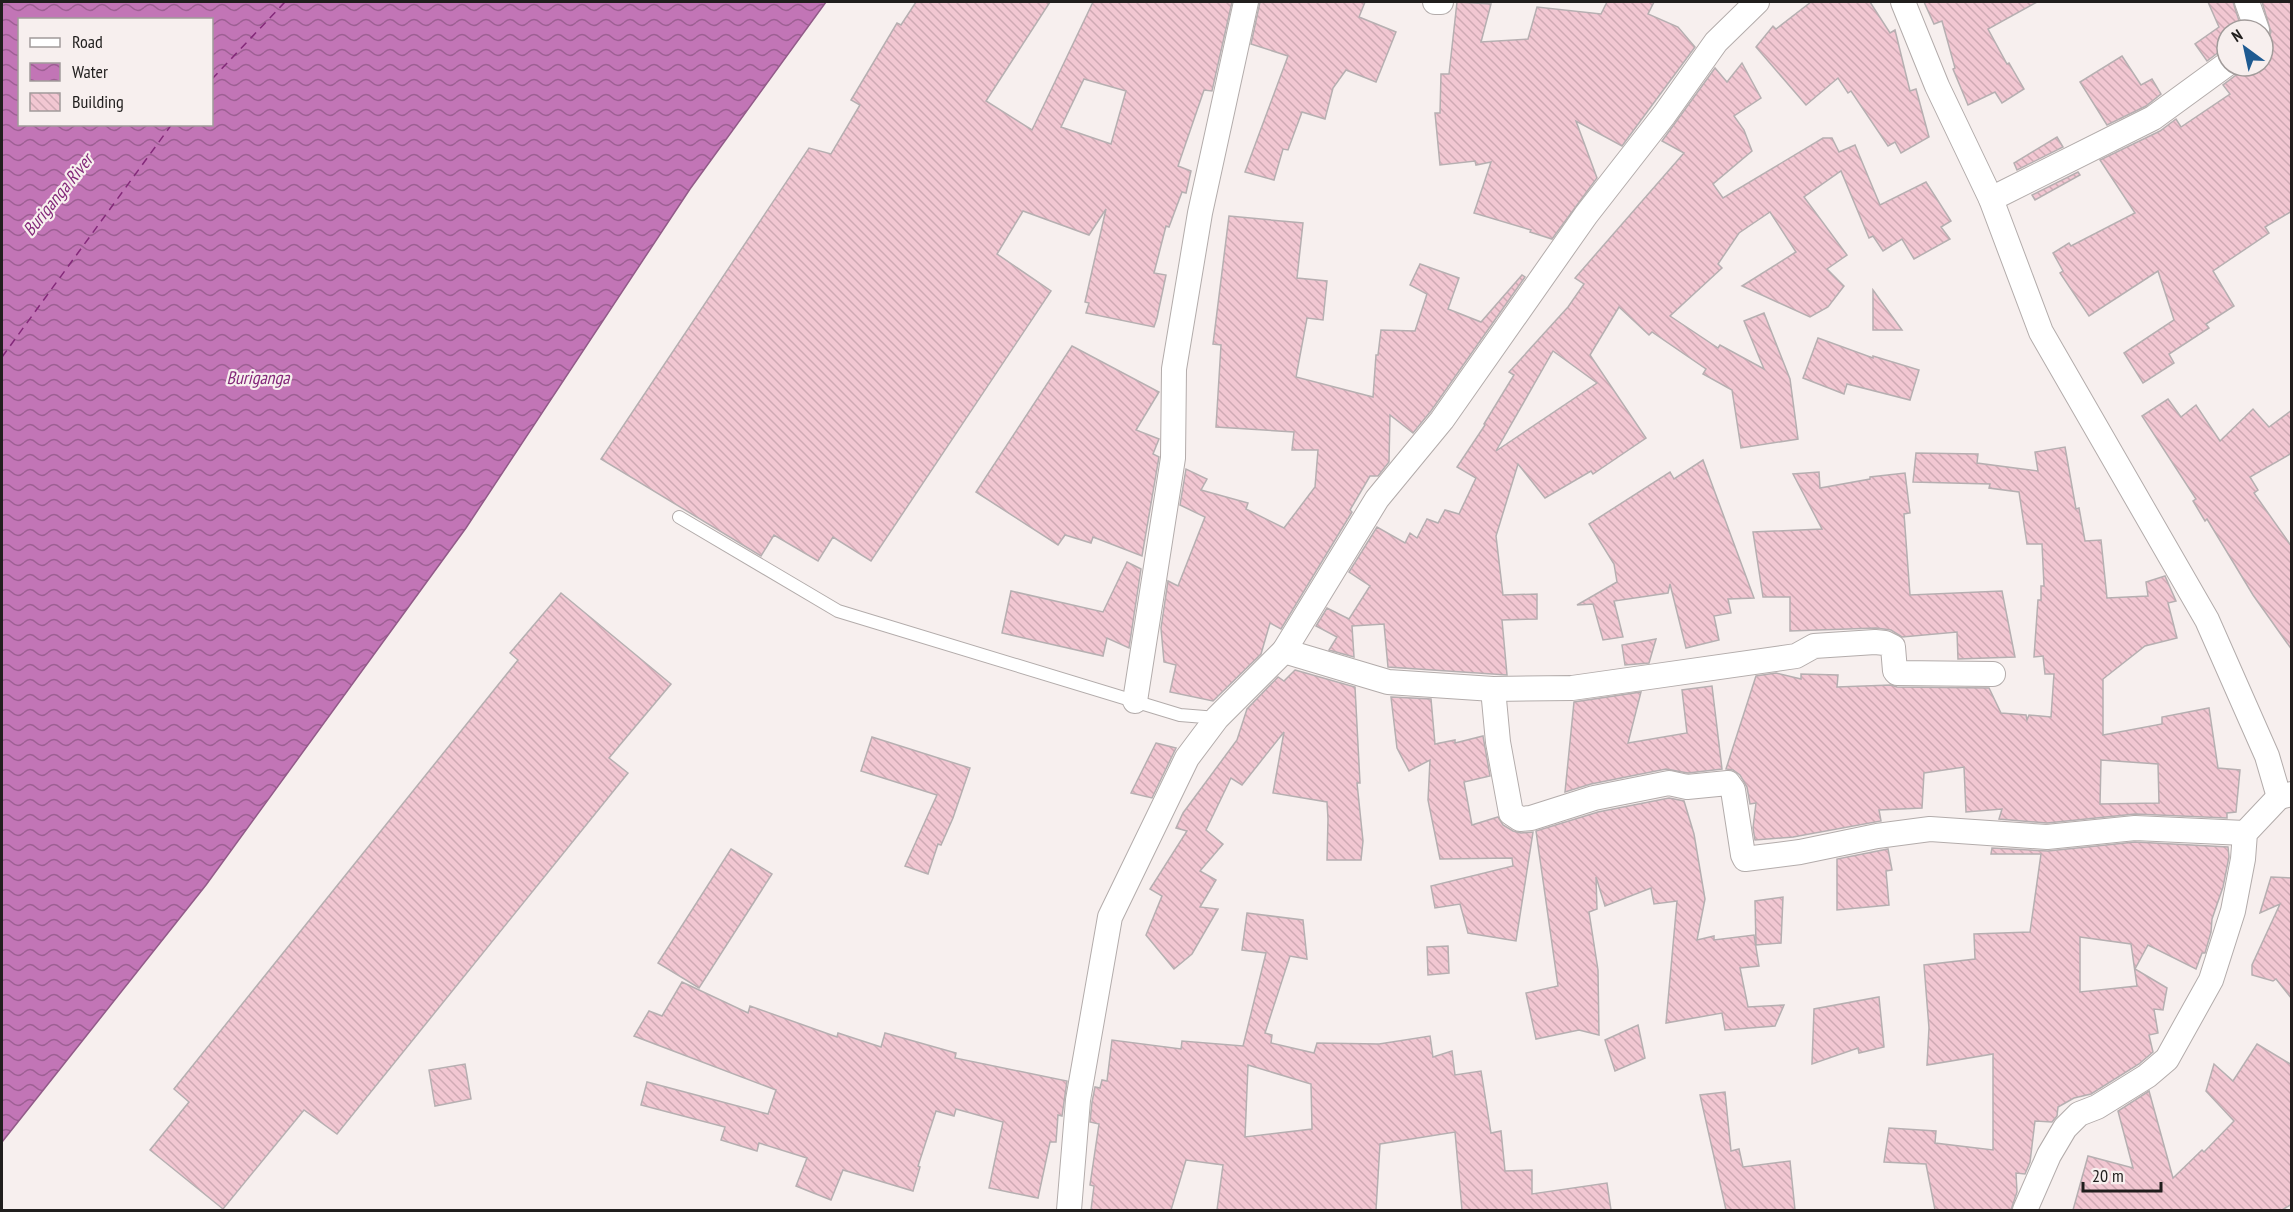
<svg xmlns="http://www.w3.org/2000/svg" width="2293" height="1212" viewBox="0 0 2293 1212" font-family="'PT Sans Narrow',sans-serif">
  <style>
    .water { fill: url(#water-waves); stroke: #915b88; stroke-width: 1.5; fill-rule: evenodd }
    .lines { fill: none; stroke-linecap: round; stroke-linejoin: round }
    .ferry { stroke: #84297a; stroke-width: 1.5; stroke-dasharray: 8 6; stroke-linecap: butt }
    .building { fill: url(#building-back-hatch); stroke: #b6afb1; stroke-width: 1.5; fill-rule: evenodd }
    .service-casing { stroke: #b3acab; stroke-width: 14 }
    .minor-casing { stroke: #b3acab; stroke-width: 26 }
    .service { stroke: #fff; stroke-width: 12 }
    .minor { stroke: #fff; stroke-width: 24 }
    .labels { text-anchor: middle; stroke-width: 4.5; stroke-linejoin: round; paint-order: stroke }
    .water-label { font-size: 18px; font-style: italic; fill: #84297a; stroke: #f7efee }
  </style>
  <defs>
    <pattern id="water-waves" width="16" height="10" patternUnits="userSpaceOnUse" patternTransform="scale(1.5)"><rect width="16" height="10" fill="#c275b6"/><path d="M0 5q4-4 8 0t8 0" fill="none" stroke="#9d5f93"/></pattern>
    <pattern id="building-back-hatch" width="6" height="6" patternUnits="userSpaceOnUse" patternTransform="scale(1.5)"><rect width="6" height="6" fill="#f2c7d2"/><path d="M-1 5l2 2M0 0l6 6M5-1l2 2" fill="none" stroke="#cfaab4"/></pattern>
  </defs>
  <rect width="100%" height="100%" fill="#f7efee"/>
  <!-- water -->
  <path class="water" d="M2 2H826L690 189 466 528 206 885 2 1142ZM20 20H212V124H20Z"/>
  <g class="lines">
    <!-- ferry -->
    <g class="ferry">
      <polyline points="212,79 285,2"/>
      <polyline points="2,357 172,124"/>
    </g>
  </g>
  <!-- building -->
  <g class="building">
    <path d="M916 2H1050L986 101 1032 130 1093 2H1232L1212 91 1204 90 1178 166 1191 171 1186 193 1182 192 1169 227 1166 226 1154 273 1166 275 1157 318 1154 327 1086 313 1089 303 1085 302 1106 209 1089 235 1023 211 997 254 1051 291 871 561 833 537 818 561 774 535 761 556 601 459 809 148 831 154 860 105 851 100 897 23 901 25ZM1084 79 1126 91 1111 144 1061 127Z"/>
    <polygon points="1260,2 1365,2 1359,17 1396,32 1376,82 1346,70 1333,88 1325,119 1302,112 1288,150 1283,149 1274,180 1245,172 1288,56 1251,44"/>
    <polygon points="1457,2 1491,4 1481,42 1528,39 1537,7 1601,14 1607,2 1654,2 1648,14 1678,27 1695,47 1622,146 1576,121 1597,178 1552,239 1530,232 1531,230 1474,213 1491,162 1476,165 1475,161 1440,165 1435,113 1440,113 1441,74 1449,74"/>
    <polygon points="1811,2 1870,2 1890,33 1895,30 1910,91 1916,89 1929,137 1901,153 1895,142 1888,146 1851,91 1848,93 1838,78 1806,105 1756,47 1773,26 1776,29"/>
    <polygon points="1924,2 2037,2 1988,29 2007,64 2009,63 2024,89 2002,103 1995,92 1968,105 1953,69 1955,68 1942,21 1934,24"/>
    <polygon points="2208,2 2233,2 2242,30 2227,30 2227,50 2219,52 2207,61 2195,44 2219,27"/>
    <polygon points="2262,2 2292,2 2292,211 2265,227 2269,233 2213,271 2234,306 2206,324 2209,328 2169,354 2174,363 2143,383 2124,353 2174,320 2158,271 2089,316 2060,273 2063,271 2053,253 2069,243 2071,246 2135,213 2100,160 2160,131 2176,119 2181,127 2230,94 2223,85 2236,75 2241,66 2263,66 2263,43 2268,39 2271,32"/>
    <polygon points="2122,56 2141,85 2152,79 2161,94 2146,106 2107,125 2080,82"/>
    <path d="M1742 63 1761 98 1734 116 1744 130 1752 151 1713 184 1723 198 1823 138H1832L1839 152 1855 145 1880 205 1926 182 1951 221 1941 227 1950 239 1914 259 1902 239 1883 251 1873 236 1869 238 1841 171 1804 197 1847 255 1827 269 1844 286 1828 307 1810 317 1742 286 1796 252 1770 212 1739 233 1718 264 1722 268 1670 316 1718 348 1720 345 1764 369 1744 321 1764 313 1790 379 1798 439 1741 448 1732 390 1703 374 1706 369 1652 332 1649 335 1619 307 1590 355 1646 438 1593 474 1591 471 1545 498 1518 464 1496 536 1503 595 1537 594V619L1502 620 1507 675 1388 667 1384 624 1352 626 1354 657 1329 650 1337 637 1316 626 1327 608 1349 619 1370 586 1349 572 1377 527 1405 543 1410 533 1417 538 1427 519 1438 523 1445 510 1459 514 1476 478 1457 467 1485 425 1484 424 1514 375 1509 372 1568 307 1584 284 1575 278 1684 153 1662 141 1715 68 1727 82ZM1553 351 1597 383 1496 451Z"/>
    <polygon points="2057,137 2063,147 2017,170 2014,163"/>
    <polygon points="2078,172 2080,175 2035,200 2032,195"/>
    <polygon points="1229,216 1303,223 1297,278 1327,281 1323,320 1307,318 1296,377 1373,397 1376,355 1378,355 1381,330 1415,331 1427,294 1410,285 1420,264 1459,278 1448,309 1481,322 1522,275 1525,277 1431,411 1413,433 1390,415 1389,462 1378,476 1370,476 1350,510 1352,512 1281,629 1270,623 1261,654 1213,701 1170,692 1176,665 1164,662 1161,628 1168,581 1178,586 1205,517 1180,505 1186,469 1207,479 1201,490 1248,503 1246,509 1284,528 1315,487 1318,450 1292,450 1294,432 1216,427 1221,345 1213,344"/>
    <polygon points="1873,290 1902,330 1873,330"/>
    <polygon points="1818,338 1873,358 1873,356 1919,370 1910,400 1847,384 1844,394 1803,378"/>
    <polygon points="1072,346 1159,392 1136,430 1159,439 1153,454 1159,457 1142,556 1093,537 1091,543 1065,535 1058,545 976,492"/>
    <polygon points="2168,399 2181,417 2196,405 2220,441 2253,409 2269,427 2292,410 2292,453 2250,477 2258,490 2254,493 2292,547 2292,650 2253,595 2207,519 2205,521 2193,501 2196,499 2142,416"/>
    <path d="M2065 447 2076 509 2079 508 2085 541 2101 540 2107 598 2148 596 2146 582 2165 576 2176 601 2168 603 2177 638 2145 646 2103 679V735L2162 724V717L2209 708 2218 768 2240 770 2236 812 2227 813V818L2135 814 2047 823 1999 819 2002 809 1966 812 1964 767 1924 773 1922 808 1879 810 1881 821 1793 837 1755 840 1753 828 1756 803 1750 804 1747 787 1740 775 1733 770 1726 769 1756 676 1776 673 1801 679V674L1838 675 1837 687 1891 685 1897 687 1989 688 2001 713 2026 715 2027 720 2029 715 2051 717 2054 674H2045L2043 656 2034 657 2038 600H2041V586H2044L2042 544H2027L2019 492 1989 488 1990 484 1913 482 1916 453 1978 454 1977 463 2038 471 2035 452ZM2101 760 2158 764 2159 803 2100 804Z"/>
    <polygon points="1703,460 1754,598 1728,599 1731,613 1714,616 1719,640 1686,648 1670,584 1668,593 1614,601 1623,637 1603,640 1593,604 1577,605 1617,582 1614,564 1589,524 1670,472 1674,479"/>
    <polygon points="1819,472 1820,488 1870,479 1870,477 1905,473 1910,513 1904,514 1910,595 2002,591 2015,657 1958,659 1957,632 1902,637 1891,630 1876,628 1790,631 1790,597 1763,597 1753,532 1822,529 1793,474"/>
    <polygon points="1127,562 1141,569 1129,648 1107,638 1103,656 1002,633 1011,591 1103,612"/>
    <polygon points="561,593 671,684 609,758 628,773 337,1134 304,1110 223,1209 150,1150 189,1102 174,1089 518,660 510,653"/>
    <polygon points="1656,639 1649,663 1625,665 1622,645"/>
    <polygon points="1295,670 1355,687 1360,783 1357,783 1363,841 1361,860 1327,860 1328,819 1327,802 1273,793 1284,732 1242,785 1231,778 1206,830 1223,844 1200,871 1216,880 1200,907 1218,909 1192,954 1174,969 1146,935 1162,896 1150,889 1187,831 1176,828 1183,813 1237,740 1247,709 1278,677 1284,681"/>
    <polygon points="1712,686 1722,769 1688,773 1666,769 1591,784 1565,792 1574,702 1641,692 1628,743 1687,733 1682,690"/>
    <polygon points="1391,697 1431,699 1435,744 1455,740 1455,743 1483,736 1490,776 1464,782 1472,825 1498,817 1503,825 1513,831 1521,833 1533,832 1516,941 1468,933 1460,904 1435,908 1431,886 1513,866 1512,858 1440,859 1428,800 1430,760 1409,771 1397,748"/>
    <polygon points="872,737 970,768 953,818 941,845 938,844 928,874 905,866 937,795 861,771"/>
    <polygon points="1156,743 1176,748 1152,798 1131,793"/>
    <polygon points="1669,798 1684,801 1694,834 1705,899 1697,940 1714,936 1714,940 1754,935 1759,966 1740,968 1748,1007 1784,1005 1775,1026 1725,1030 1722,1013 1666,1023 1677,901 1654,904 1651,888 1605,906 1596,877 1597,909 1589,912 1598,970 1599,1035 1579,1030 1536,1039 1526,993 1558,986 1536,831 1598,812"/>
    <path d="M2135 842 2228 847 2229 857 2223 887 2212 919 2211 932 2205 953H2202L2196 969 2148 945 2135 969 2167 988 2163 1010 2154 1009 2158 1033 2149 1035 2153 1052 2139 1064 2091 1094 2074 1098 2058 1107 2057 1116 2052 1122 2035 1121 2030 1162 2025 1174 2016 1173 2017 1192 2011 1210H1935L1926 1164 1884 1162 1889 1128 1936 1131 1935 1143 1993 1150V1054L1927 1065 1929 1028 1924 965 1975 959 1974 934 2030 932 2041 854H1991L1992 848 2048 851ZM2080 937 2131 944 2137 986 2080 992Z"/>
    <polygon points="731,849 772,874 699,988 658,963"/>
    <polygon points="1888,849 1892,870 1886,871 1889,905 1837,910 1837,859"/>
    <polygon points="2271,877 2292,878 2292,999 2276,979 2273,981 2252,975 2252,965 2280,904 2260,913"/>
    <polygon points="1783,897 1781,943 1756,945 1755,901"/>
    <path d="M1247 913 1303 920 1307 959 1290 956 1265 1033 1272 1035 1271 1043 1314 1053 1317 1043 1379 1044 1430 1036 1433 1057 1452 1051 1455 1075 1481 1071 1491 1133 1501 1131 1505 1171 1532 1170V1194L1607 1183 1611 1210H1462L1455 1132 1380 1144 1376 1210H1217L1223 1165 1186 1160 1171 1210H1091L1094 1186 1090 1185 1099 1124 1090 1122 1092 1102 1095 1087 1100 1088 1102 1080 1107 1081 1112 1040 1181 1049 1182 1041 1243 1046 1266 953 1242 950ZM1248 1065 1311 1084 1312 1129 1245 1137Z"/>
    <polygon points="1448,946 1449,973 1428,975 1427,947"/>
    <polygon points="682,982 748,1013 750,1006 837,1037 838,1033 881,1047 885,1033 956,1053 955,1058 1067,1081 1062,1116 1058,1115 1056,1142 1050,1142 1038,1198 989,1188 1003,1122 956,1109 954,1116 936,1111 918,1166 920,1167 913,1191 843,1170 831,1200 796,1186 807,1158 759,1143 757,1151 721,1140 725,1127 641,1105 647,1082 768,1114 776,1090 634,1036 649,1011 662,1016"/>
    <polygon points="1879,997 1884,1047 1859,1053 1858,1048 1812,1064 1814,1009"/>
    <polygon points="1638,1025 1645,1058 1615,1071 1605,1040"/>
    <polygon points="2257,1044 2292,1065 2292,1204 2282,1210 2073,1210 2088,1156 2133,1168 2118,1111 2149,1091 2173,1178 2202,1150 2204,1152 2234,1121 2206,1091 2214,1064 2233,1081"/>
    <polygon points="465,1064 471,1099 435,1106 429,1070"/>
    <polygon points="1725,1092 1731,1151 1739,1149 1743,1167 1790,1161 1795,1210 1726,1210 1700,1095"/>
  </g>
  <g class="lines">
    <!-- service casing -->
    <g class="service-casing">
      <polyline id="service" points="679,517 838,611 1180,715 1217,718"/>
    </g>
    <!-- minor casing -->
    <g class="minor-casing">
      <g id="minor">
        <polyline points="1435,2 1441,2"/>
        <polyline points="1903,2 1937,86 1991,199 2041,332 2207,620 2267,756 2279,797 2292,794"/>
        <polyline points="2247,2 2257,30"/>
        <polyline points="1991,199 2153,118 2227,64"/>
        <polyline points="1284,651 1388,682 1493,689 1572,688 1796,656 1814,646 1875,642 1885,643 1893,647 1895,671 1897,673 1993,674"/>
        <polyline points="1493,689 1498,742 1511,813 1520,819 1531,818 1594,798 1669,783 1687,787 1728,783 1733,790 1743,855 1745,859 1800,852 1877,836 1930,829 2047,837 2135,828 2245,833"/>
        <polyline points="1135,701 1173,458 1174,369 1200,213 1246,2"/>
        <polyline points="1069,1210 1078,1100 1110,917 1187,758 1217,718 1284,651 1377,499 1442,420 1586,215 1664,115 1716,42 1757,2"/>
        <polyline points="2025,1210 2049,1155 2065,1128 2079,1114 2097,1107 2147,1076 2167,1059 2211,980 2233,911 2243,859 2245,833 2279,797"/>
      </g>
    </g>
    <!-- service -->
    <use href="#service" class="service"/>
    <!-- minor -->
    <use href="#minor" class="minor"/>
  </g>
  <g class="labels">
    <!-- water labels -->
    <g class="water-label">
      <text transform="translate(58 195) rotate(-51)" y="6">Buriganga River</text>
      <text x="258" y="384">Buriganga</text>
    </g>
  </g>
  <!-- border -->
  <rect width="2293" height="1212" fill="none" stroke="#201e1d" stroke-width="6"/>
  <!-- legend -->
  <rect x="18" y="18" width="195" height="108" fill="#f7efee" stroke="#a19b9a" stroke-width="1.5"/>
  <rect x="30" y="38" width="30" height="9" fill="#ffffff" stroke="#a19b9a" stroke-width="1.5"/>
  <text x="72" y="48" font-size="18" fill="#201e1d">Road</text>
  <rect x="30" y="63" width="30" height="18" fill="url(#water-waves)" stroke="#a19b9a" stroke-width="1.5"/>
  <text x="72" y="78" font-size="18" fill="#201e1d">Water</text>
  <rect x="30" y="93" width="30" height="18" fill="url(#building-back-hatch)" stroke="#a19b9a" stroke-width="1.5"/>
  <text x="72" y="108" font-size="18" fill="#201e1d">Building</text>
  <!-- north arrow -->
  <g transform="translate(2245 48) rotate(327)"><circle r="28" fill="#f7efee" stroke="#a19b9a" stroke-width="1.5"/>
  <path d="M0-4.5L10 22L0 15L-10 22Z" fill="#1e5a91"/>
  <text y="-9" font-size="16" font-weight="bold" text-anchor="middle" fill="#201e1d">N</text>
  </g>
  <!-- scale -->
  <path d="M2083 1182v9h78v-9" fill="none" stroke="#201e1d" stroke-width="3"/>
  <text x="2092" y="1182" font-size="18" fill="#201e1d" stroke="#f7efee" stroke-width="4.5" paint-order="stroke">20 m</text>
</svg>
